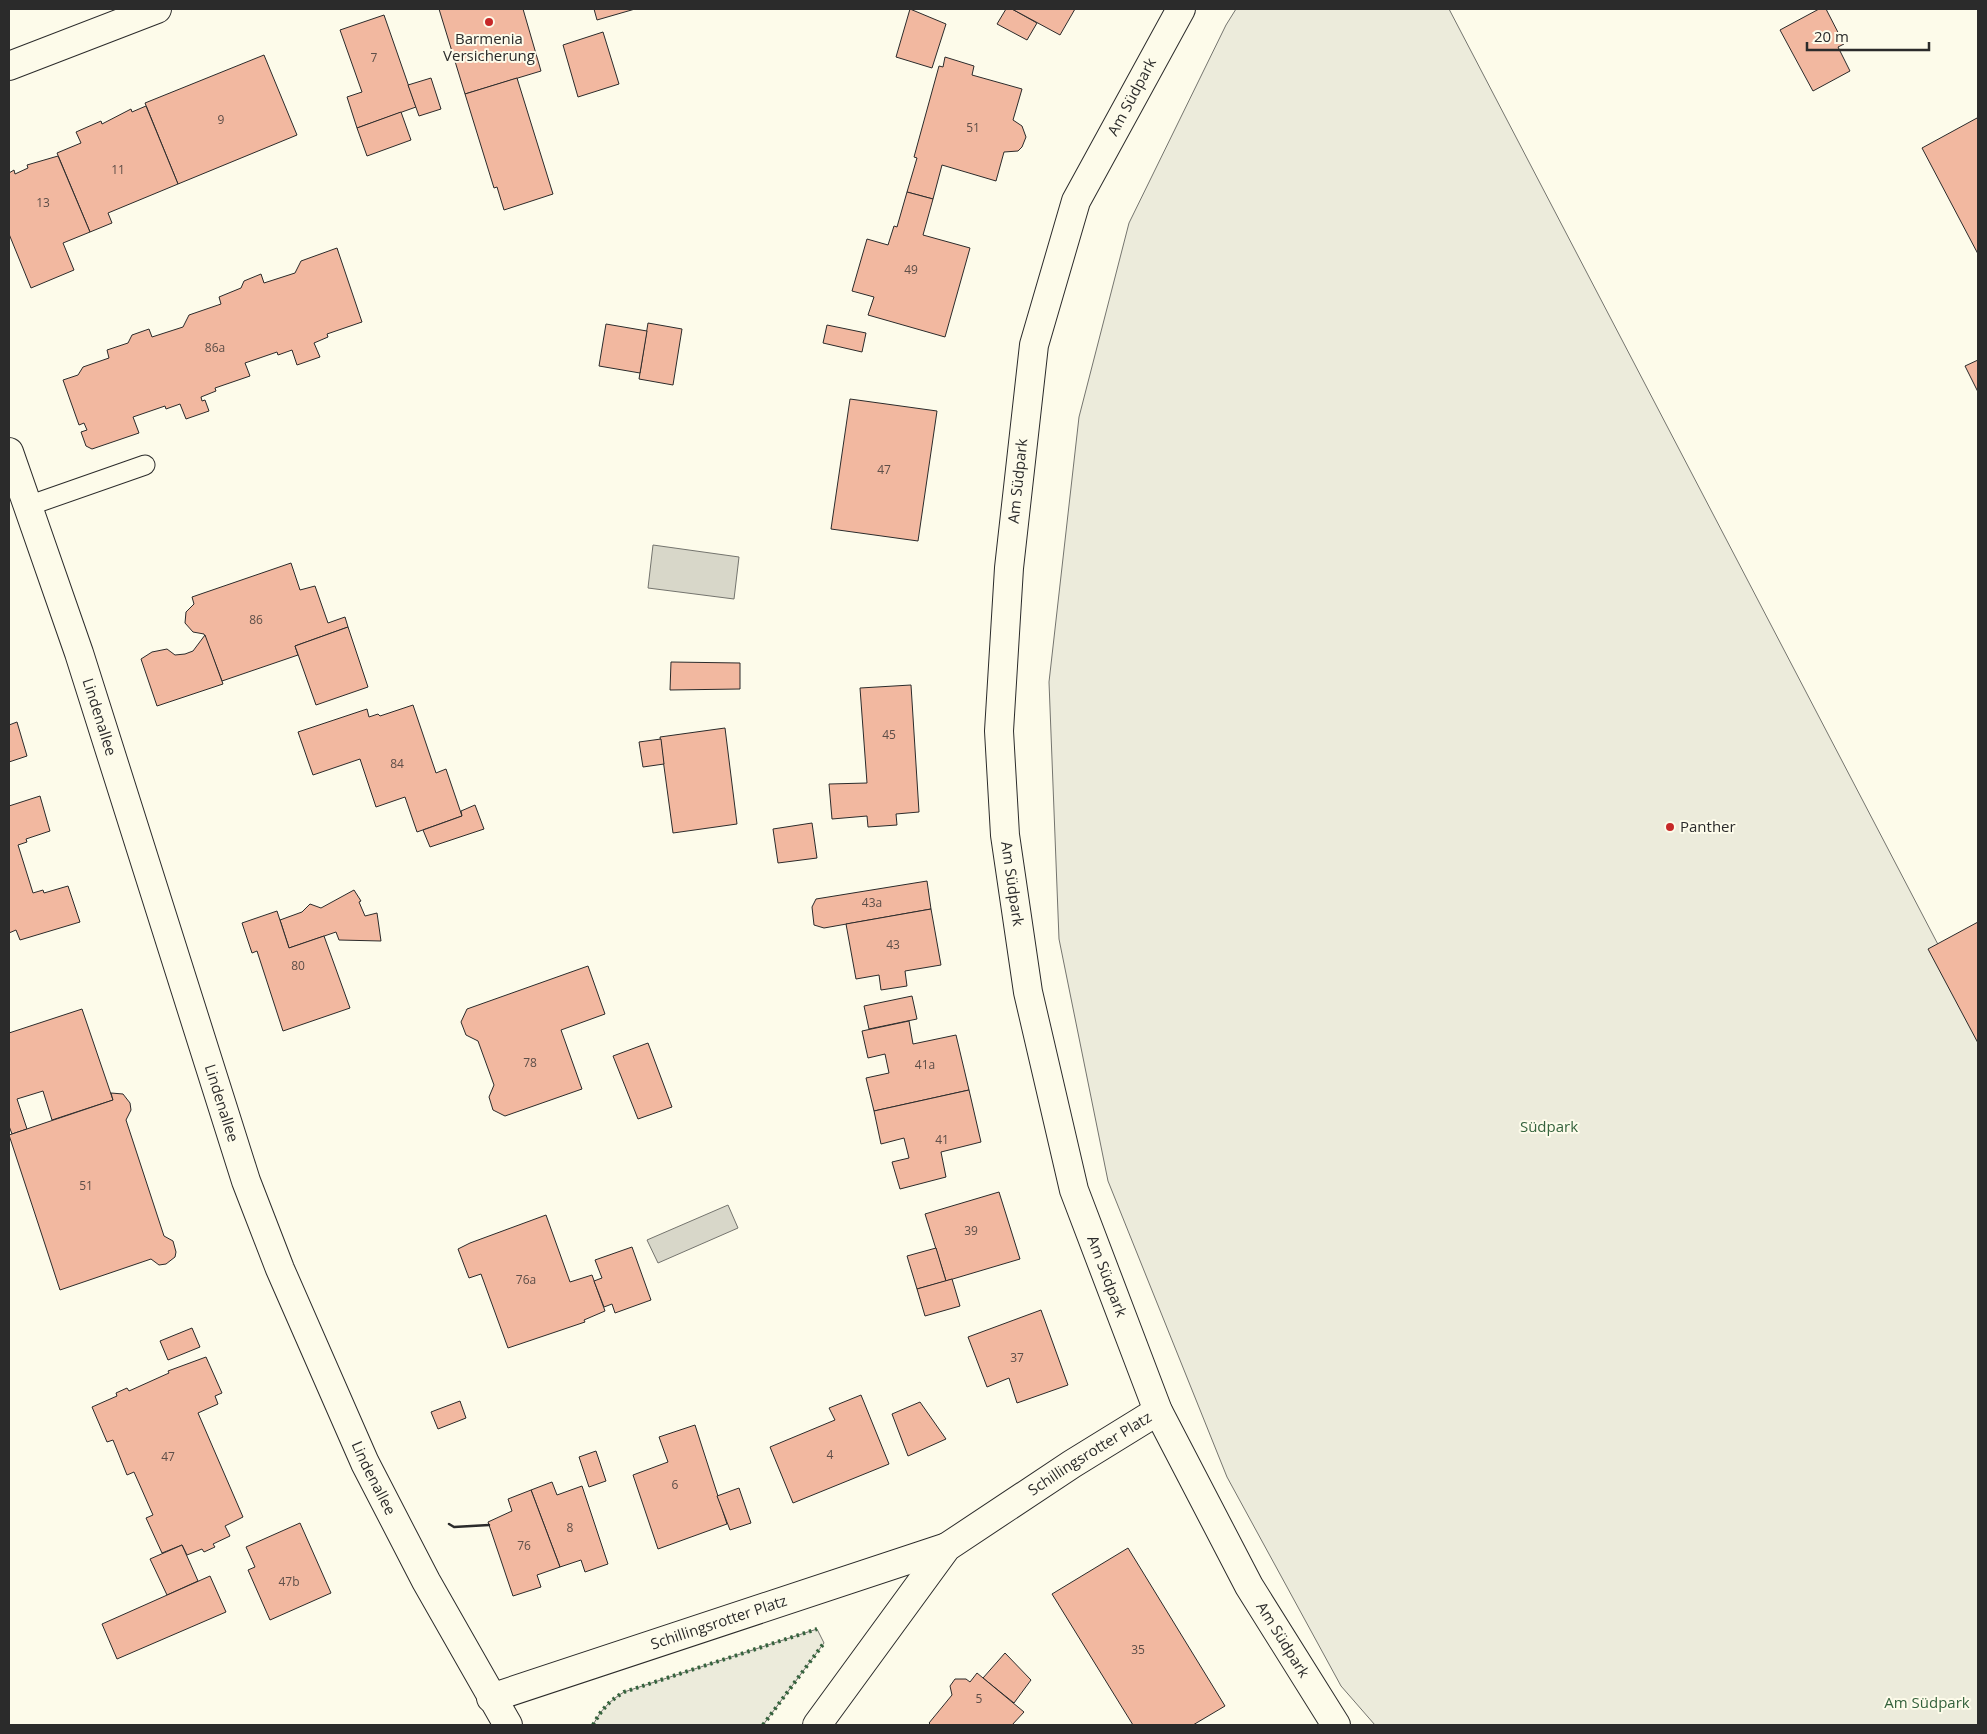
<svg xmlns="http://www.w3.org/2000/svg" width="1987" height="1734" viewBox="0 0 1987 1734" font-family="'Open Sans',sans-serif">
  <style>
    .green { fill: #ecebdb; stroke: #74746e }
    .water { fill: #d8d7c9; stroke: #74746e }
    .building { fill: #f2b8a0; stroke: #2b2b2b }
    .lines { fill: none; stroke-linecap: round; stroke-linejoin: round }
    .service-casing { stroke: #2b2b2b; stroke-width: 21 }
    .minor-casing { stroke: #2b2b2b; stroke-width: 30 }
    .service { stroke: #fdfbea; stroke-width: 19 }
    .minor { stroke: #fdfbea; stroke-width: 28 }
    .hedge { stroke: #34623c; stroke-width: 4; stroke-dasharray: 2.5 4; stroke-linecap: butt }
    .wall { stroke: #2b2b2b; stroke-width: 2.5 }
    .poi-dot { fill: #c62828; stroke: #fdfbea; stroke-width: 2 }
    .labels { text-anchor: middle; stroke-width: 4; stroke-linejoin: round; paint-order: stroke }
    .number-label { font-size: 12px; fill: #5d4e48 }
    .poi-label { font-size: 15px; fill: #2b2b2b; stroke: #fdfbea }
    .street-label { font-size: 15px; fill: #2b2b2b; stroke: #fdfbea }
    .park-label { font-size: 15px; fill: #34623c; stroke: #fdfbea }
  </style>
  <rect width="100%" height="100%" fill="#fdfbea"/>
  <!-- green -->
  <g class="green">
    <polygon points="1236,9 1449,9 1978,1021 1978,1725 1375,1725 1341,1686 1227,1477 1108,1181 1059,939 1049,682 1079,417 1129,223 1226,25"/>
    <path d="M817 1629 824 1643 763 1725H593C601 1710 609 1701 624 1692Z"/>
  </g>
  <!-- water -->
  <g class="water">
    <polygon points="653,545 739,557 734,599 648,588"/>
    <polygon points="728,1205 738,1228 658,1263 647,1240"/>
  </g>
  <!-- building -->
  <g class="building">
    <polygon points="439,9 523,9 541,71 465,94"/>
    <polygon points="594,9 635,9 597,20"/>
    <polygon points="910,9 946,24 932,68 896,57"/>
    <polygon points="1006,9 1012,9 1037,23 1027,40 997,24"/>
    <polygon points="1012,9 1075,9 1060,35"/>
    <polygon points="1819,9 1826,9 1844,44 1838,47 1850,71 1813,91 1780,30"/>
    <polygon points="384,15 416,107 357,128 347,97 362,92 340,30"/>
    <polygon points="603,32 619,84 578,97 563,45"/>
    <polygon points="264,55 297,135 178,184 145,103"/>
    <polygon points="945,57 974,66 972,75 1022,89 1013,120 1022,126 1026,137 1022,147 1018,151 1004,152 996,181 942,165 933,199 907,192 917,158 914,157 939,66 943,67"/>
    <polygon points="431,78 441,109 419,116 408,85"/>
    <polygon points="517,78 553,194 504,210 497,187 494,188 465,94"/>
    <polygon points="146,106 178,184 108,213 112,223 90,232 57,153 81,143 76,132 101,121 102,124 131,109 132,112"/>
    <polygon points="401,112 411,140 367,156 357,128"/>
    <polygon points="1977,118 1978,120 1978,254 1922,148"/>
    <polygon points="58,156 90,232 63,243 74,270 31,288 9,234 9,173 14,170 15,174 28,168 27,165"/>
    <polygon points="907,192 933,199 923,235 970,248 945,337 868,315 874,297 852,291 867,239 888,245 894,226 897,227"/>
    <polygon points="337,248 362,322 327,334 328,337 314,343 320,357 297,365 292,350 278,355 277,352 245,363 250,376 215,388 216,391 201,397 202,401 205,400 209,411 186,419 180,404 166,409 165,406 133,417 139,433 92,449 86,446 81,432 87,430 84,423 79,425 63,380 78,375 83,367 109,358 107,350 128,343 132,335 149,329 152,337 183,327 189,315 221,304 219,297 241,288 244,281 261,274 264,283 295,273 301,261"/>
    <polygon points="648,323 682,329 673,385 639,379"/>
    <polygon points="606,324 647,331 640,373 599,366"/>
    <polygon points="827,325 866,333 862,352 823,343"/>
    <polygon points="1978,360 1978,392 1965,366"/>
    <polygon points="850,399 937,411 918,541 831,529"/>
    <polygon points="291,563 300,590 315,586 328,623 345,617 348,627 295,646 298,655 222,681 204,634 193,632 185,623 186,612 194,604 192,597"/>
    <polygon points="348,627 368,687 316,705 295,646"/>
    <polygon points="205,635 223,684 157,706 141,659 152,652 167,649 175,655 185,654 193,651"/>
    <polygon points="671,662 740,663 740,689 670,690"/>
    <polygon points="911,685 919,812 896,814 897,825 868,827 867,816 832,819 829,784 867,783 860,688"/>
    <polygon points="413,705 436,773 446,769 462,816 417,832 405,797 376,807 360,759 313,775 298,732 367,709 369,717 378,714 380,716"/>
    <polygon points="17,722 27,756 9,762 9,725"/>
    <polygon points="725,728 737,824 673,833 660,737"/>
    <polygon points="661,739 664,764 643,767 639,742"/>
    <polygon points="40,796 50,831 26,839 27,842 18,845 33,893 43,890 44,893 68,886 80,922 20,940 16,930 9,933 9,806"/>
    <polygon points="475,805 484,829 430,847 423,830 462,816 461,811"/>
    <polygon points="812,823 817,858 778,863 773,829"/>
    <polygon points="927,881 931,909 824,928 814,925 812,907 816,899"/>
    <polygon points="354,890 361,901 359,902 365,916 377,913 381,941 339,940 336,932 289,948 280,920 302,912 310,904 321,908"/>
    <polygon points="931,909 941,965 905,971 907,986 881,990 879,975 856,979 846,924"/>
    <polygon points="277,911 289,948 324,936 350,1008 283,1031 257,951 252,953 242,923"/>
    <polygon points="1978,922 1978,1043 1928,949"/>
    <polygon points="588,966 605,1014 561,1030 582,1089 505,1116 493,1110 489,1097 494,1085 478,1041 466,1035 461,1022 467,1009"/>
    <polygon points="912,996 917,1019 869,1029 864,1006"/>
    <polygon points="82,1009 113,1100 52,1120 43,1091 17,1099 27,1129 12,1134 9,1126 9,1033"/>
    <polygon points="909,1021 913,1044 956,1035 969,1090 874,1111 866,1078 889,1073 885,1054 868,1058 862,1031"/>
    <polygon points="648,1043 672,1107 638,1119 613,1056"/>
    <polygon points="969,1090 981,1142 941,1152 946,1177 900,1189 892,1162 909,1158 904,1138 881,1144 874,1111"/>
    <polygon points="111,1093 123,1094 130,1103 131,1110 126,1120 164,1236 173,1241 176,1252 175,1257 166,1264 159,1265 151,1259 60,1290 9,1135 113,1100"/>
    <polygon points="999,1192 1020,1259 946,1281 925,1214"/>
    <polygon points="546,1215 570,1282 592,1275 605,1311 584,1320 585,1322 508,1348 481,1274 469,1278 458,1249 470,1243"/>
    <polygon points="632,1247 651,1300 615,1313 612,1304 604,1307 594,1281 602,1278 595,1260"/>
    <polygon points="936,1248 946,1281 917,1289 907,1256"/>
    <polygon points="952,1279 960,1306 925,1316 917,1289"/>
    <polygon points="1041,1310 1068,1385 1017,1403 1009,1378 987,1387 968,1337"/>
    <polygon points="192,1328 200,1347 168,1360 160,1341"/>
    <polygon points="206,1357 222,1393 215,1396 218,1404 198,1413 243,1517 225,1526 230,1536 213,1544 215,1547 204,1552 202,1549 187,1555 182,1545 162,1553 146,1518 153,1515 134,1472 127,1475 113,1440 107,1442 92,1407 117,1396 116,1393 127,1388 129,1391 169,1373 168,1371"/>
    <polygon points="861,1395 889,1464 793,1503 770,1447 835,1420 829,1408"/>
    <polygon points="460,1401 466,1418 438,1429 431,1412"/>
    <polygon points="920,1402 946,1439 908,1456 892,1414"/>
    <polygon points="695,1425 727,1524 658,1549 633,1475 668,1462 659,1437"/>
    <polygon points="596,1451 606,1481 589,1487 579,1457"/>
    <polygon points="552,1482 557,1495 582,1486 608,1564 585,1572 581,1560 560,1567 531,1490"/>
    <polygon points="739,1488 751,1523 730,1530 717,1496"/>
    <polygon points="531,1490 560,1567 537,1575 541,1587 513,1596 488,1522 512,1511 508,1499"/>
    <polygon points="300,1523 331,1593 270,1620 248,1570 255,1567 246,1547"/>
    <polygon points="182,1545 198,1581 167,1595 150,1559"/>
    <polygon points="1128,1548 1225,1706 1193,1725 1133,1725 1052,1594"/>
    <polygon points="210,1576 226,1612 117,1659 102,1624"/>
    <polygon points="1005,1653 1031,1680 1014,1703 983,1678"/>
    <polygon points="977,1673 1024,1712 1012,1725 931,1725 929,1723 952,1695 950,1686 955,1679 966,1679 970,1682"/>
  </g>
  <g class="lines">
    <!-- service casing -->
    <g class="service-casing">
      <polyline id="service" points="28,506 145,465"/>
    </g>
    <!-- minor casing -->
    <g class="minor-casing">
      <g id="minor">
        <path id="s1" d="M1181 9 1076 201 1034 345 1009 568 999 731 1005 835 1028 992 1074 1190 1158 1411 1249 1586 1336 1725"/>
        <polyline points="9,66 157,9"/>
        <path id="s2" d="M9 452 79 653 246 1181 280 1269 365 1463 426 1581 508 1725"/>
        <path id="s3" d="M491 1698 947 1547"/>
        <path id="s4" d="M817 1725 947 1547 1072 1464 1158 1411"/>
      </g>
    </g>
    <!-- service -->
    <use href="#service" class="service"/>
    <!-- minor -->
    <use href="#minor" class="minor"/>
    <!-- hedge -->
    <g class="hedge">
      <path d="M593 1725C601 1710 609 1701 624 1692L817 1629"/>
      <polyline points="763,1725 824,1643"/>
    </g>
    <!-- wall -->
    <polyline class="wall" points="449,1524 454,1527 489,1525"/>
  </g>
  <!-- markers -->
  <g class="poi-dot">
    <circle cx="489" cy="22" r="5"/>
    <circle cx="1670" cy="827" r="5"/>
  </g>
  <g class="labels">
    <!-- number labels -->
    <g class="number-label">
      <text x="374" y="62">7</text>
      <text x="221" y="124">9</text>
      <text x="973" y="132">51</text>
      <text x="118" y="174">11</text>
      <text x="43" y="207">13</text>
      <text x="911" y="274">49</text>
      <text x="215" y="352">86a</text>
      <text x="884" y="474">47</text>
      <text x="256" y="624">86</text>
      <text x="889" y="739">45</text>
      <text x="397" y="768">84</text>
      <text x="872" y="907">43a</text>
      <text x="893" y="949">43</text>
      <text x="298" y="970">80</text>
      <text x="530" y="1067">78</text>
      <text x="925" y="1069">41a</text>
      <text x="942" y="1144">41</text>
      <text x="86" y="1190">51</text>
      <text x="971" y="1235">39</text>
      <text x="526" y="1284">76a</text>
      <text x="1017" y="1362">37</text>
      <text x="830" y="1459">4</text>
      <text x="168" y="1461">47</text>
      <text x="675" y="1489">6</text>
      <text x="570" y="1532">8</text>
      <text x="524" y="1550">76</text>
      <text x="289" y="1586">47b</text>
      <text x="1138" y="1654">35</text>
      <text x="979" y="1703">5</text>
    </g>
    <!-- poi labels -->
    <g class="poi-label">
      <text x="489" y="44">Barmenia<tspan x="489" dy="17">Versicherung</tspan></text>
      <text x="1680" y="832" text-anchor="start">Panther</text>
    </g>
    <!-- street labels -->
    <g class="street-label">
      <text transform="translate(1132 97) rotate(-62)" y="5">Am Südpark</text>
      <text transform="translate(1018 481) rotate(-84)" y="5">Am Südpark</text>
      <text dy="5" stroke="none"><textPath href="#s2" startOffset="280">Lindenallee</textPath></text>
      <text dy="5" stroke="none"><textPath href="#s1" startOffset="910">Am Südpark</textPath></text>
      <text dy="5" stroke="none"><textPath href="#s2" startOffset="685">Lindenallee</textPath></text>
      <text dy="5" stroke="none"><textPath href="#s1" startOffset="1315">Am Südpark</textPath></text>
      <text dy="5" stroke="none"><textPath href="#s4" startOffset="391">Schillingsrotter Platz</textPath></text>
      <text dy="5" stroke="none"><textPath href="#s2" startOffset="1090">Lindenallee</textPath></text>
      <text dy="5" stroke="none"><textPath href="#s3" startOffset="240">Schillingsrotter Platz</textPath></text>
      <text dy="5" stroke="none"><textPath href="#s1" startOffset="1720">Am Südpark</textPath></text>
    </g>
    <!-- park labels -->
    <g class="park-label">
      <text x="1549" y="1132">Südpark</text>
      <text x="1927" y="1708">Am Südpark</text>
    </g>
  </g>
  <!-- border -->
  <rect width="1987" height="1734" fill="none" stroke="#2b2b2b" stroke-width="20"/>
  <!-- scale -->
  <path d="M1807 42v8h122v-8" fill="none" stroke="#2b2b2b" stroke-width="2.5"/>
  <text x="1814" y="42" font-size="15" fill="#2b2b2b" stroke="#fdfbea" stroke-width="4" paint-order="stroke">20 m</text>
</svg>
